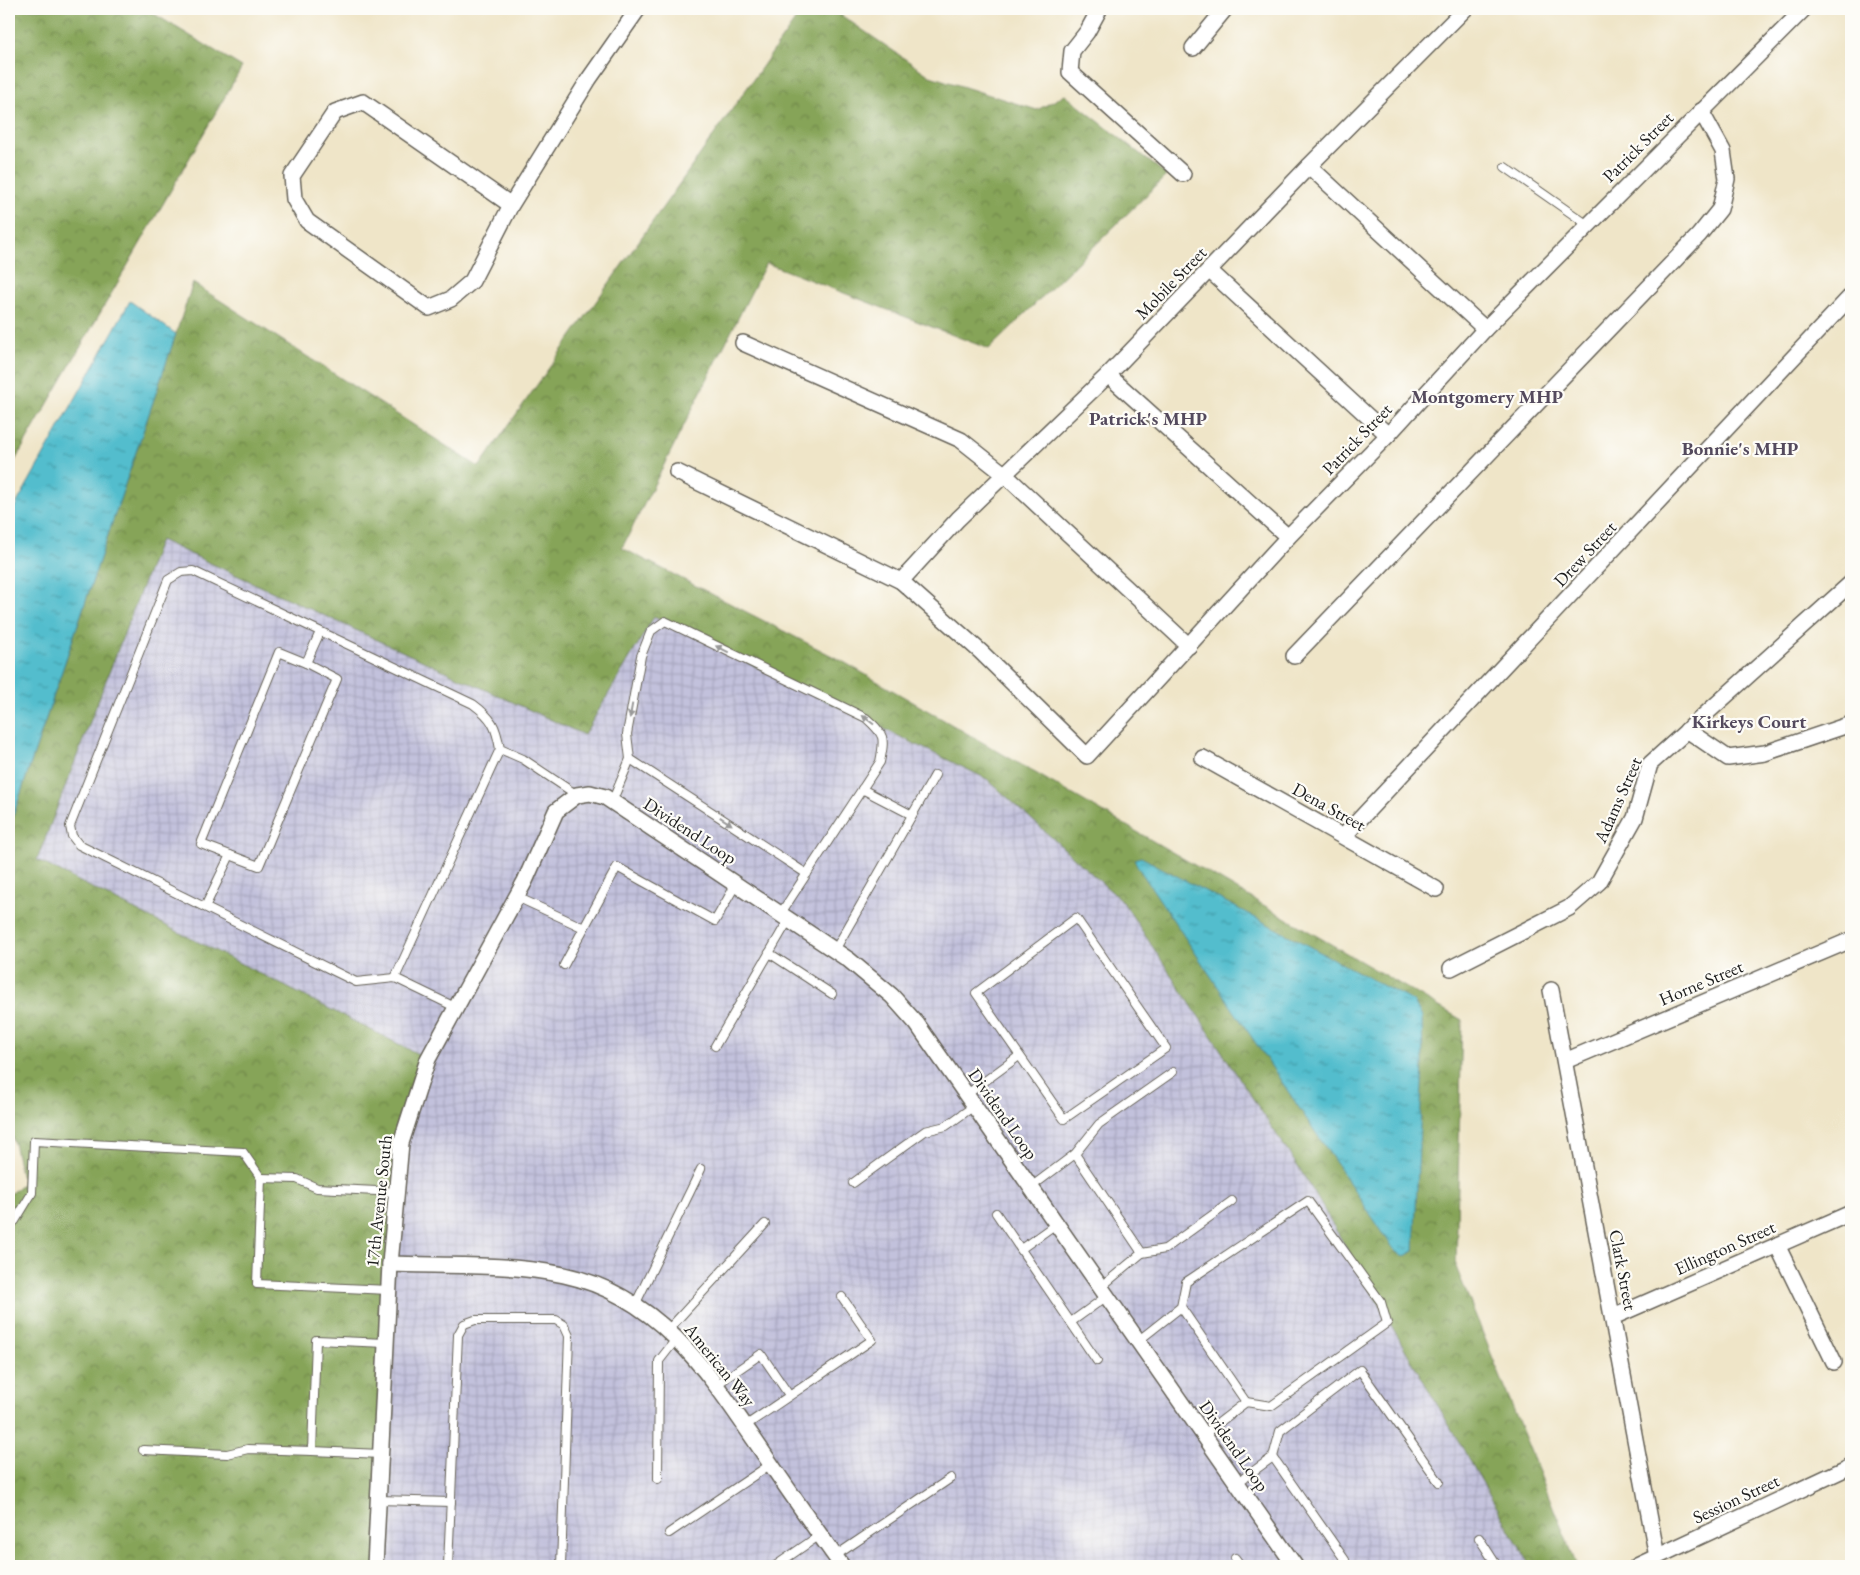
<svg xmlns="http://www.w3.org/2000/svg" width="1860" height="1575" viewBox="0 0 1860 1575" font-family="'EB Garamond',serif">
  <style>
    .industrial { fill: url(#industrial-grid) }
    .forest { fill: url(#forest-crowns); stroke: #51603a }
    .water { fill: url(#water-ripples); stroke: #376c74 }
    .lines { fill: none; stroke-linecap: round; stroke-linejoin: round }
    .lane-casing { stroke: #666258; stroke-width: 10 }
    .street-casing { stroke: #666258; stroke-width: 18 }
    .lane { stroke: #fff; stroke-width: 8 }
    .street { stroke: #fff; stroke-width: 15 }
    .oneway { fill: #999 }
    .labels { text-anchor: middle; stroke-width: 4.5; stroke-linejoin: round; paint-order: stroke }
    .street-label { font-size: 18px; fill: #1c1c1c; stroke: #fdfcf7 }
    .neighbourhood-label { font-size: 19px; font-weight: bold; fill: #544a5d; stroke: #fdfcf7 }
  </style>
  <defs>
    <pattern id="industrial-grid" width="8" height="8" patternUnits="userSpaceOnUse" patternTransform="scale(1.25)"><rect width="8" height="8" fill="#c2c1dc"/><path d="M0 4h8M4 0v8" fill="none" stroke="#a6a5bc"/></pattern>
    <pattern id="forest-crowns" width="20" height="18" patternUnits="userSpaceOnUse" patternTransform="scale(1.25)"><rect width="20" height="18" fill="#86a458"/><path d="M2 6a3 3 0 1 1 6 0M12 15a3 3 0 1 1 6 0" fill="none" stroke="#6d8548"/></pattern>
    <pattern id="water-ripples" width="26" height="14" patternUnits="userSpaceOnUse" patternTransform="scale(1.25)"><rect width="26" height="14" fill="#52bdcd"/><path d="M2 4q2-2 4 0t4 0M15 11q2-2 4 0t4 0" fill="none" stroke="#4399a6"/></pattern>
  </defs>
  <rect width="100%" height="100%" fill="#fdfcf7"/>
  <filter id="ink" filterUnits="userSpaceOnUse"><feTurbulence type="fractalNoise" baseFrequency=".02" numOctaves="2"/><feDisplacementMap in="SourceGraphic" scale="10" xChannelSelector="R" yChannelSelector="G"/><feConvolveMatrix kernelMatrix="1 2 1 2 8 2 1 2 1" color-interpolation-filters="sRGB"/></filter>
  <filter id="wash" filterUnits="userSpaceOnUse"><feTurbulence type="fractalNoise" baseFrequency=".0096" numOctaves="4" result="noise"/><feDisplacementMap in="SourceGraphic" scale="20" xChannelSelector="R" yChannelSelector="G"/><feGaussianBlur stdDeviation="1.12" result="paint"/><feColorMatrix in="noise" values="0 0 0 0 0 0 0 0 0 0 0 0 0 0 0 0 0 1.4 0 .05"/><feComposite in="paint" operator="in"/></filter>
  <g filter="url(#wash)">
    <rect width="100%" height="100%" fill="#efe5c8"/>
    <!-- industrial -->
    <polygon class="industrial" points="160,539 584,735 653,617 987,779 1123,902 1308,1182 1531,1566 375,1566 36,860"/>
    <!-- forest -->
    <g class="forest">
      <polygon points="9,9 146,9 242,67 9,471"/>
      <polygon points="803,9 832,9 930,76 1037,110 1065,95 1167,175 989,349 766,263 622,548 842,661 1462,1020 1456,1267 1577,1566 1531,1566 1308,1182 1123,902 987,779 654,617 584,735 160,540 37,860 428,1059 401,1143 375,1566 9,1566 9,1195 23,1183 9,1121 9,828 193,283 479,467"/>
    </g>
    <!-- water -->
    <g class="water">
      <polygon points="130,301 176,334 9,828 9,517"/>
      <polygon points="1141,857 1414,1002 1422,1016 1423,1065 1414,1251 1403,1257 1395,1251 1137,866 1134,859"/>
    </g>
  </g>
  <g filter="url(#ink)">
    <g class="lines">
      <!-- lane casing -->
      <g class="lane-casing">
        <g id="lane">
          <polyline points="1505,167 1588,225"/>
          <polyline points="862,789 912,815"/>
          <polyline points="612,802 630,759"/>
          <polyline points="230,855 259,866 337,679 306,663"/>
          <polyline points="517,897 584,928"/>
          <polyline points="205,907 230,855 201,844 279,652 306,663 320,632"/>
          <path d="M781 913 880 762C885 737 885 735 866 718L665 621 651 631 641 656 627 734 630 759 807 874"/>
          <polygon points="1076,918 1166,1048 1064,1119 976,993"/>
          <polyline points="835,950 935,775"/>
          <polyline points="769,953 832,994"/>
          <polyline points="564,965 617,867 715,921 736,884"/>
          <polyline points="395,978 500,749"/>
          <path d="M457 1008 395 978 356 982 79 845 72 836 70 826 168 580 181 572 193 571 473 704C492 718 496 726 500 749L523 759 577 795"/>
          <polyline points="715,1046 789,919"/>
          <polyline points="966,1095 1019,1056"/>
          <polyline points="1075,1154 1142,1253"/>
          <polyline points="853,1183 925,1131 946,1126 974,1106"/>
          <polyline points="1031,1187 1075,1154 1099,1124 1173,1072"/>
          <polyline points="996,1213 1097,1361"/>
          <polyline points="15,1221 32,1193 34,1141 243,1152 261,1178"/>
          <polyline points="1021,1249 1056,1224"/>
          <polyline points="1101,1287 1142,1253 1165,1249 1232,1201"/>
          <polyline points="389,1290 257,1284 261,1178 297,1179 317,1188 396,1192"/>
          <polyline points="635,1305 701,1169"/>
          <polyline points="1181,1307 1246,1402"/>
          <polyline points="1071,1322 1107,1296"/>
          <polyline points="668,1330 765,1224"/>
          <polyline points="1138,1341 1181,1307 1186,1282 1308,1201 1381,1302 1387,1323 1271,1406 1246,1402 1203,1435"/>
          <polyline points="716,1385 761,1354 789,1395"/>
          <polyline points="745,1426 872,1340 842,1297"/>
          <polyline points="143,1450 227,1454 248,1449 312,1451"/>
          <polyline points="381,1454 312,1451 316,1340 386,1343"/>
          <polyline points="1273,1457 1345,1560"/>
          <polyline points="658,1479 659,1361 677,1338"/>
          <polyline points="1237,1483 1273,1457 1280,1431 1360,1370 1439,1482"/>
          <polyline points="378,1500 451,1502"/>
          <polyline points="669,1533 771,1464"/>
          <polyline points="1479,1538 1497,1566"/>
          <polyline points="835,1556 951,1478"/>
          <polyline points="1235,1558 1241,1566"/>
          <polyline points="448,1566 458,1335 464,1324 475,1320 556,1320 564,1325 569,1336 561,1566"/>
          <polyline points="775,1566 820,1535"/>
        </g>
      </g>
      <!-- street casing -->
      <g class="street-casing">
        <g id="street">
          <polyline points="1099,10 1087,32 1072,51 1070,72 1183,174"/>
          <polyline points="1193,48 1225,9"/>
          <polyline points="1309,166 1485,329"/>
          <polyline points="511,205 363,102 335,112 292,176 294,199 307,221 429,308 451,299 472,281 511,205 589,79 638,9"/>
          <polyline points="1209,270 1388,435"/>
          <polyline points="743,343 961,440 1004,474 1189,646"/>
          <polyline points="1108,375 1288,537"/>
          <polyline points="677,472 901,581 981,652 1087,756 1288,537 1388,435 1485,329 1804,9"/>
          <polyline points="901,581 958,519 1108,375 1309,166 1465,9"/>
          <polyline points="1294,656 1699,235 1720,209 1727,179 1723,151 1701,111"/>
          <polyline points="1687,730 1728,758 1765,753 1851,724"/>
          <polyline points="1203,758 1436,889"/>
          <polyline points="1344,836 1851,296"/>
          <polyline points="1451,968 1569,908 1599,882 1635,818 1650,764 1851,583"/>
          <polyline points="1551,990 1657,1557"/>
          <polyline points="1565,1061 1851,940"/>
          <polyline points="1777,1245 1834,1362"/>
          <path d="M390 1264C447 1266 507 1263 564 1275 661 1296 710 1375 762 1451 788 1490 815 1528 842 1566"/>
          <polyline points="1613,1317 1851,1213"/>
          <polyline points="375,1566 390,1264 401,1143 428,1059 525,881 556,811 577,795 590,793 605,797 849,960 892,996 917,1024 1295,1566"/>
          <polyline points="1637,1566 1851,1466"/>
        </g>
      </g>
      <!-- lane -->
      <use href="#lane" class="lane"/>
      <!-- street -->
      <use href="#street" class="street"/>
    </g>
    <!-- one-way arrows -->
    <defs><path id="oneway-solid" d="M-6-.8H1V-3.2L6.5 0L1 3.2V.8H-6Z" transform="scale(1.25)"/></defs>
    <g class="oneway">
      <use href="#oneway-solid" transform="translate(722 649) rotate(-154)"/>
      <use href="#oneway-solid" transform="translate(631 711) rotate(100)"/>
      <use href="#oneway-solid" transform="translate(868 720) rotate(-143)"/>
      <use href="#oneway-solid" transform="translate(726 821) rotate(33)"/>
    </g>
  </g>
  <g class="labels">
    <!-- street labels -->
    <g class="street-label">
      <text transform="translate(1638 147) rotate(-45)" y="6">Patrick Street</text>
      <text transform="translate(1171 283) rotate(-46)" y="6">Mobile Street</text>
      <text transform="translate(1357 439) rotate(-46)" y="6">Patrick Street</text>
      <text transform="translate(1585 554) rotate(-47)" y="6">Drew Street</text>
      <text transform="translate(1618 800) rotate(-66)" y="6">Adams Street</text>
      <text transform="translate(1329 807) rotate(29)" y="6">Dena Street</text>
      <text transform="translate(690 831) rotate(33)" y="6">Dividend Loop</text>
      <text transform="translate(1701 983) rotate(-23)" y="6">Horne Street</text>
      <text transform="translate(1003 1114) rotate(55)" y="6">Dividend Loop</text>
      <text transform="translate(379 1201) rotate(-84)" y="6">17th Avenue South</text>
      <text transform="translate(1725 1248) rotate(-24)" y="6">Ellington Street</text>
      <text transform="translate(1623 1270) rotate(79)" y="6">Clark Street</text>
      <text transform="translate(720 1365) rotate(51)" y="6">American Way</text>
      <text transform="translate(1234 1446) rotate(55)" y="6">Dividend Loop</text>
      <text transform="translate(1736 1499) rotate(-25)" y="6">Session Street</text>
    </g>
    <!-- neighbourhood labels -->
    <g class="neighbourhood-label">
      <text x="1487" y="403">Montgomery MHP</text>
      <text x="1148" y="425">Patrick's MHP</text>
      <text x="1740" y="455">Bonnie's MHP</text>
      <text x="1749" y="728">Kirkeys Court</text>
    </g>
  </g>
  <!-- margin -->
  <rect width="1860" height="1575" fill="none" stroke="#fdfcf7" stroke-width="30"/>
</svg>
